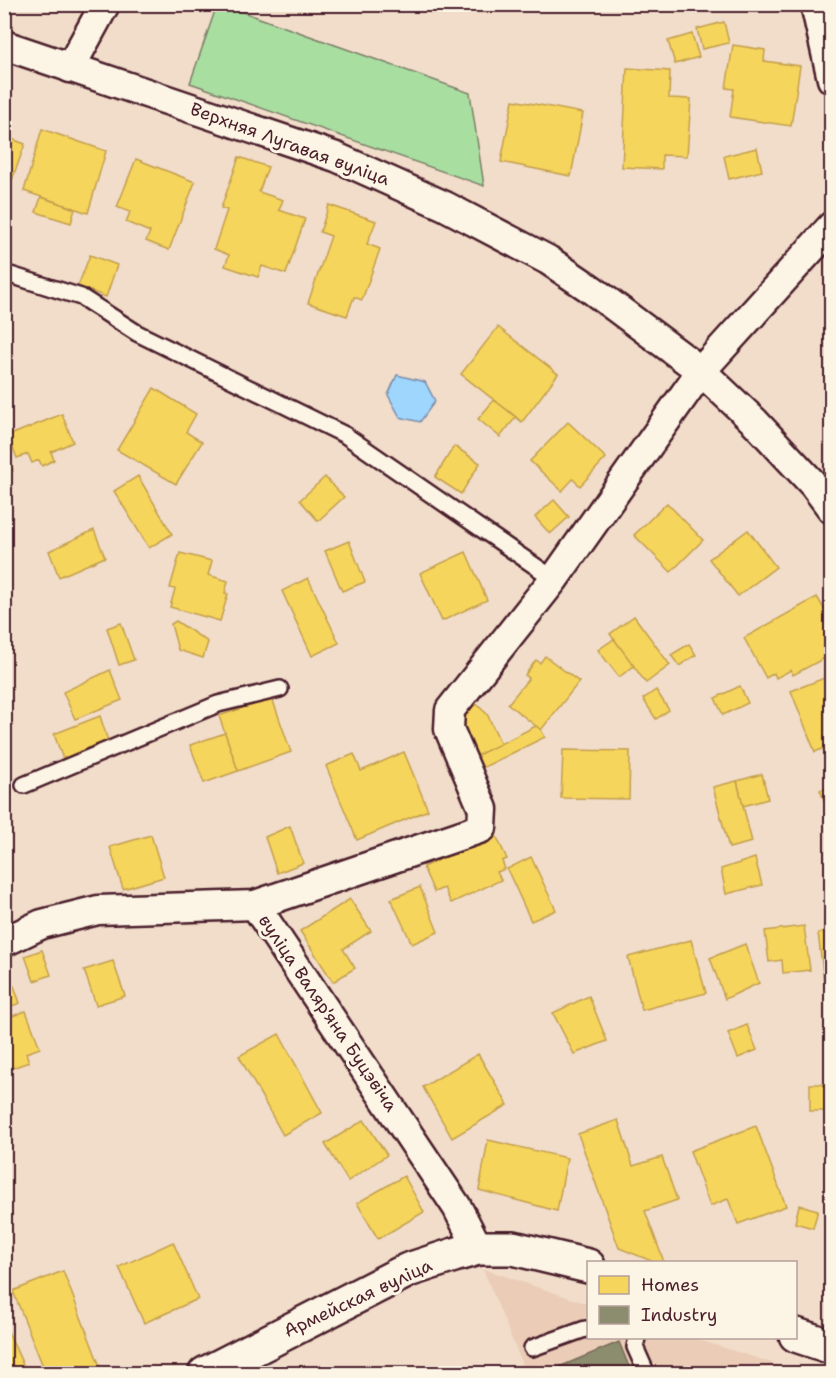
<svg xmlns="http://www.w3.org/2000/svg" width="836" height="1378" viewBox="0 0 836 1378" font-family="'Shantell Sans',sans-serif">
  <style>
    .built { fill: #eaccb7 }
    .green { fill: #a9dea1; stroke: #7a7e66; stroke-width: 1.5 }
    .water { fill: #9ed6fe; stroke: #7c8daa; stroke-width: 1.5 }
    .homes { fill: #f6d55c; stroke: #c29e4d; stroke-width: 1.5 }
    .industry { fill: #8c8c6e; stroke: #786b5a; stroke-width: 1.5 }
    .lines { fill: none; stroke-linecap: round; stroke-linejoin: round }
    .lane-casing { stroke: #4a1f2b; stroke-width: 20 }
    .street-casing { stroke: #4a1f2b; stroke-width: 33 }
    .secondary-casing { stroke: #4a1f2b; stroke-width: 38 }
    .lane { stroke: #fcf5e5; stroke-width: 15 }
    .street { stroke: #fcf5e5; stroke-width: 28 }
    .secondary { stroke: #fcf5e5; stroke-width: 33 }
    .labels { text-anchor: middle; stroke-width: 6; stroke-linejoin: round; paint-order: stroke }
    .street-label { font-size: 18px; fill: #4a1f2b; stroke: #fcf5e5 }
  </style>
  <rect width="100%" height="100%" fill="#f1ddca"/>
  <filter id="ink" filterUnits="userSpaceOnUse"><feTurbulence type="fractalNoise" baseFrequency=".0167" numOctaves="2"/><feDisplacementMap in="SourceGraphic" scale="12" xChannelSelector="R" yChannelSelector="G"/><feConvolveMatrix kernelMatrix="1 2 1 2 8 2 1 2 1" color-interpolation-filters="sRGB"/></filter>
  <g filter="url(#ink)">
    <!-- built -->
    <polygon class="built" points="483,1269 588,1304 588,1338 693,1338 803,1373 526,1373"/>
    <!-- green -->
    <polygon class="green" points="220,4 470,93 484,186 190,83 217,5"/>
    <!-- water -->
    <polygon class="water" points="397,375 425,382 435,401 420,422 400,417 388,395"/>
    <!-- homes -->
    <g class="homes">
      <polygon points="463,4 489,4 464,11"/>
      <polygon points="724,22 729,43 702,49 697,29"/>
      <polygon points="692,34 699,57 675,64 668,41"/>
      <polygon points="733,45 765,50 764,61 800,66 791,126 730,117 734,89 726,88"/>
      <polygon points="627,68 670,71 669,98 691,99 687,156 662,155 662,169 622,167"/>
      <polygon points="513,100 583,113 571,176 501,162"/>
      <polygon points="42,129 106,151 88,213 24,191"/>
      <polygon points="4,136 25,144 11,183 4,180"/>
      <polygon points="757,148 762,171 729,179 724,156"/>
      <polygon points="239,157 268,167 259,192 283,200 279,210 305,219 286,274 262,266 258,277 225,266 229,255 214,249 227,210 221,208"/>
      <polygon points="136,159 195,182 169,250 146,241 150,232 126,222 130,212 117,207"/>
      <polygon points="41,197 75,209 71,223 36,212"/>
      <polygon points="329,205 376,221 367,244 380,249 362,300 354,297 347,316 308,303 331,236 320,232"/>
      <polygon points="90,255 117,265 106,297 78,286"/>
      <polygon points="498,327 558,374 522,422 461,374"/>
      <polygon points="154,388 196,414 186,432 202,442 176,484 117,450"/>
      <polygon points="494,400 516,417 500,437 478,419"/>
      <polygon points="62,414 73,442 51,452 54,460 42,466 39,460 32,463 28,454 17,458 8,436"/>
      <polygon points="568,422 606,458 580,486 573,479 562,491 530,461"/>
      <polygon points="454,446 480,463 461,494 435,477"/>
      <polygon points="6,448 13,471 4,473 4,449"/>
      <polygon points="138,476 172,534 149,548 114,491"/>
      <polygon points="325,477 344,497 318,521 300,500"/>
      <polygon points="554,500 569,517 550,534 535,517"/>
      <polygon points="667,503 703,540 671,572 634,535"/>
      <polygon points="94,530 105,557 59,577 49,551"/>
      <polygon points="748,530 776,567 738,596 709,559"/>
      <polygon points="349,541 365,582 342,591 325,551"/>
      <polygon points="466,552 487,600 442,621 420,573"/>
      <polygon points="180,553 212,561 208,575 228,581 225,593 228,594 220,621 170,607 175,589 170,588"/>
      <polygon points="308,578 339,643 312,656 282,591"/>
      <polygon points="817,597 832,622 832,654 793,675 791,670 776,678 774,673 766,678 744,638"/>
      <polygon points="634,616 670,665 646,683 610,634"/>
      <polygon points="176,621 208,642 203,658 178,650 171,624"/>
      <polygon points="121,623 134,660 119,665 107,628"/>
      <polygon points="614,639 634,666 619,677 598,650"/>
      <polygon points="689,644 696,655 679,666 671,655"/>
      <polygon points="545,656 579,682 541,730 508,704 529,678 525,675 536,660 540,663"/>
      <polygon points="110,670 122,700 75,719 63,692"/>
      <polygon points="832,675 832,745 815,752 791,691"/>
      <polygon points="740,686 748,703 723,715 715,698"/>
      <polygon points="656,690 669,710 656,719 643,699"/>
      <polygon points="272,698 291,752 238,771 219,716"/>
      <polygon points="473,701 487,714 501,744 474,757 460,727 462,715"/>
      <polygon points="100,716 109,744 64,762 54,734"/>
      <polygon points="536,726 541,730 545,737 480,769 474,757"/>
      <polygon points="225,733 238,771 204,783 190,745"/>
      <polygon points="563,750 630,751 629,799 561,798"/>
      <polygon points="404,752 428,810 357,840 326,766 354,754 361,771"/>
      <polygon points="762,774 768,799 743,806 737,781"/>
      <polygon points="737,781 752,842 729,848 713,787"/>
      <polygon points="832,786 832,821 820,790"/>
      <polygon points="290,826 303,863 277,873 265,837"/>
      <polygon points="495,833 507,859 502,861 505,869 497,872 501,880 451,903 444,888 434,892 423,867"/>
      <polygon points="151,835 164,877 123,889 110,847"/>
      <polygon points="531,857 556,910 531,921 507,869"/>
      <polygon points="755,858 762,885 726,894 721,869"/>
      <polygon points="420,887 438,932 412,944 391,899"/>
      <polygon points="350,899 371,931 343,949 355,968 333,982 300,931"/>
      <polygon points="804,926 810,970 783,973 782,960 769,962 765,931"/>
      <polygon points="832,931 832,997 826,997 818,933"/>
      <polygon points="691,940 706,993 642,1010 628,957"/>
      <polygon points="745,944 759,983 725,999 710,958"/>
      <polygon points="42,950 51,975 34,981 25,956"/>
      <polygon points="113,961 125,996 96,1005 84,970"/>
      <polygon points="14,986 20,1003 4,1009 4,990"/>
      <polygon points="589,996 607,1041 574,1054 553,1013"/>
      <polygon points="26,1011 40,1048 26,1053 29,1062 4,1071 4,1019"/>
      <polygon points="747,1025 757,1050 738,1058 728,1033"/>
      <polygon points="279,1034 322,1113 283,1135 239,1056"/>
      <polygon points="478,1054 508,1105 452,1138 423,1087"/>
      <polygon points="810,1084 826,1084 827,1111 810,1111"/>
      <polygon points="832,1117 832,1135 826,1135 826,1118"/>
      <polygon points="364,1120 387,1155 348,1181 325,1144"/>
      <polygon points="618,1120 633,1166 662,1157 677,1200 645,1211 664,1262 654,1262 619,1248 578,1134"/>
      <polygon points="756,1126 786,1206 738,1224 728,1199 710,1206 690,1151"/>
      <polygon points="488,1140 567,1158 557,1211 479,1190"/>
      <polygon points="404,1176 424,1212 378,1239 357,1203"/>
      <polygon points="799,1205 818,1210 813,1228 795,1223"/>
      <polygon points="173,1242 198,1299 144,1323 119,1267"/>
      <polygon points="832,1263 832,1282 826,1281"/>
      <polygon points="63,1271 103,1374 46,1374 13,1291"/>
      <polygon points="4,1323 24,1367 9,1374 4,1374"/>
    </g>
    <!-- industry -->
    <polygon class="industry" points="619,1342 632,1374 542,1374"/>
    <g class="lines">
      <!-- lane casing -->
      <g class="lane-casing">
        <g id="lane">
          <polyline points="4,273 81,297 137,333 345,435 554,579"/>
          <polyline points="24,785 218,704 280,689"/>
          <polyline points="637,1338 635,1347 647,1374"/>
          <polyline points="532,1348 585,1329 588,1329"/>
        </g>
      </g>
      <!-- street casing -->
      <g class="street-casing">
        <g id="street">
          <polyline points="815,4 832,79"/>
          <polyline points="4,45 336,157 445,206 548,260 591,289 701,371 755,422 814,485 832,509"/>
          <polyline points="70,68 105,4"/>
          <polyline points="255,905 457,1207 478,1248"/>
          <polyline points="4,942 42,924 98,910 255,905 482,828 483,809 449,729 450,710 554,579 701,371 832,226"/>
        </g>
      </g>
      <!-- secondary casing -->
      <g class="secondary-casing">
        <g id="secondary">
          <polyline points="796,1335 832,1347"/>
          <polyline points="205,1374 408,1270 454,1255 478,1248 513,1248 588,1266"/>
        </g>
      </g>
      <!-- lane -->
      <use href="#lane" class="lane"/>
      <!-- street -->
      <use href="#street" class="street"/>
      <!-- secondary -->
      <use href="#secondary" class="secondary"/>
    </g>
  </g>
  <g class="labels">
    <!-- street labels -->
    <g class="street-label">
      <text transform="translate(290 144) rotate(20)" y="6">Верхняя Лугавая вуліца</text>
      <text transform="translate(328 1013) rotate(56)" y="6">вуліца Валяр'яна Буцэвіча</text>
      <text transform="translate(358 1298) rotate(-25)" y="6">Армейская вуліца</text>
    </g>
  </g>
  <!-- margin -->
  <rect width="836" height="1378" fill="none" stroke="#fcf5e5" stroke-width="24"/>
  <rect x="12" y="12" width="812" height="1354" fill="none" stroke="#4a1f2b" stroke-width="2" filter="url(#ink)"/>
  <!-- legend -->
  <rect x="587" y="1261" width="210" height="78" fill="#fcf5e5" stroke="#b59f9b" stroke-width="1.5"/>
  <rect x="599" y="1276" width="30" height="18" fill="#f6d55c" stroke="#b59f9b" stroke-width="1.5"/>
  <text x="641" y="1291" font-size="18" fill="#4a1f2b">Homes</text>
  <rect x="599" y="1306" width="30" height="18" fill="#8c8c6e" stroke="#b59f9b" stroke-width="1.5"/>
  <text x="641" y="1321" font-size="18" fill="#4a1f2b">Industry</text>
</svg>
